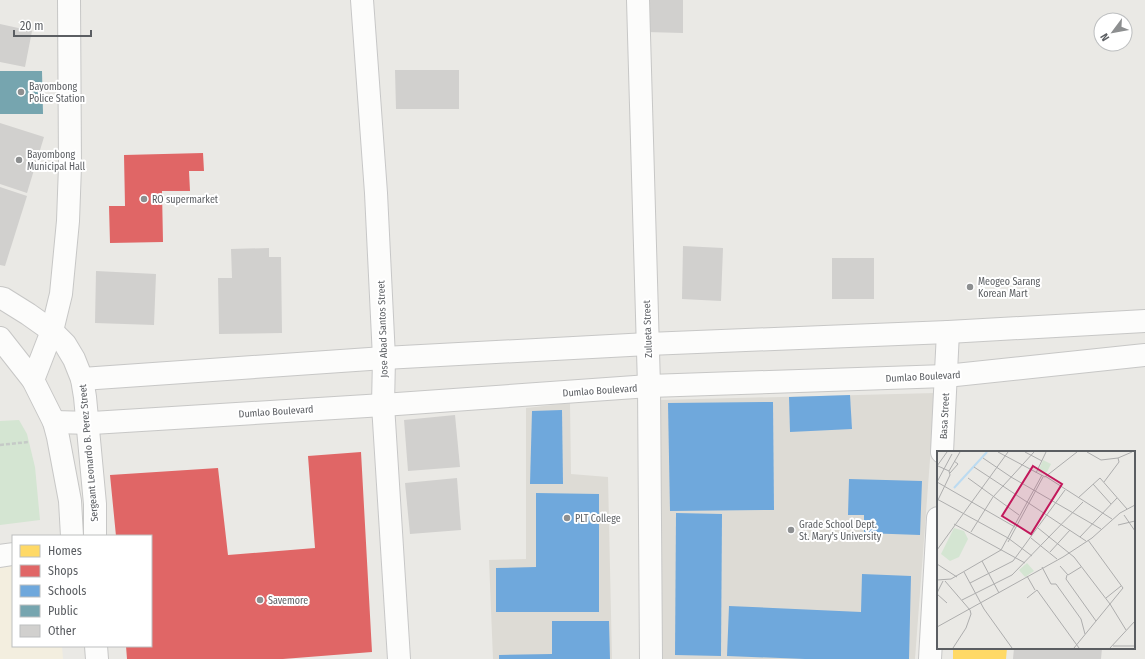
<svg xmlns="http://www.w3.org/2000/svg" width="1145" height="659" viewBox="0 0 1145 659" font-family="'Fira Sans Condensed',sans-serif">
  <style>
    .commercial { fill: #f3eedf }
    .education { fill: #dddbd5 }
    .green { fill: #d4e5d2 }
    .homes { fill: #ffd966 }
    .shops { fill: #e06666 }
    .schools { fill: #6fa8dc }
    .public { fill: #76a5af }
    .building { fill: #d1d0ce }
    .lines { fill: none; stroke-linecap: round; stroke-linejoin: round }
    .street-casing { stroke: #c7c7c7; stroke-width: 24 }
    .secondary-casing { stroke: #c7c7c6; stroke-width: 24 }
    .path { stroke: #c5cac7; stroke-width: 2.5; stroke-dasharray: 4 2; stroke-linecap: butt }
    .street { stroke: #fcfcfb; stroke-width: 22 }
    .secondary { stroke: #fcfcfb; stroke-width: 22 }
    .poi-dot { fill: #8d8f90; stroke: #fff; stroke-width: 1.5 }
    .labels { text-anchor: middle; stroke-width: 4; stroke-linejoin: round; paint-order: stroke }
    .poi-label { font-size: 10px; fill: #5b5e62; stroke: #fff; text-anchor: start }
    .street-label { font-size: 10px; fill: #5b5e62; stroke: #fff }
    .inset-river { fill: none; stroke: #bcdbf1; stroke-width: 2 }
    .inset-road { fill: none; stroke: #adadad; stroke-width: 1 }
    .view { fill: #c2185b; fill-opacity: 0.15; stroke: #c2185b; stroke-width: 2 }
    .inset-edge { fill: none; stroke: #5b5e62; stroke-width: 2 }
  </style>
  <rect width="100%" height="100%" fill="#eae9e5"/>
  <!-- commercial -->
  <polygon class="commercial" points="13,560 13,646 62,646 63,659 0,659 0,562"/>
  <!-- education -->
  <g class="education">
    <polygon points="935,393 915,659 658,659 659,400"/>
    <polygon points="570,403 571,474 608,477 612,659 493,659 489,560 526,559 526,408"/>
  </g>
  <!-- green -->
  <polygon class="green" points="19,420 27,434 35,467 40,520 0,525 0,421"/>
  <!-- homes -->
  <polygon class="homes" points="953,648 1007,648 1006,659 953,659"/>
  <!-- shops -->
  <g class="shops">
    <polygon points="203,153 204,171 189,171 190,191 162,191 163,242 110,243 109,206 125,206 124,155"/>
    <polygon points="361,452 372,652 283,659 127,659 126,646 151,646 151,536 116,536 110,475 218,468 228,555 315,548 308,456"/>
  </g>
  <!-- schools -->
  <g class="schools">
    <polygon points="850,395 852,429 790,432 789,397"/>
    <polygon points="773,402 774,510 670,511 668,403"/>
    <polygon points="562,410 563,484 530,484 532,411"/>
    <polygon points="849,479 922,481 920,535 864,533 864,515 848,515"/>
    <polygon points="536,493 599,494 599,612 496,612 496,568 536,567"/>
    <polygon points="676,513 722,514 721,656 675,655"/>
    <polygon points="862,574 911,576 909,659 805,659 727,656 729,606 861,612"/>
    <polygon points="552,621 609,621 610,659 499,659 499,655 552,654"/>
  </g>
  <!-- public -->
  <polygon class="public" points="0,71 42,71 43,114 0,114"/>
  <!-- building -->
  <g class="building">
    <polygon points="647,0 683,0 683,33 646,32"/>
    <polygon points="0,24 32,31 25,67 0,62"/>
    <polygon points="395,70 459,70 459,109 396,109"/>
    <polygon points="0,123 44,137 27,193 0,184"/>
    <polygon points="0,187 27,196 5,266 0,265"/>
    <polygon points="683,246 723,248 721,301 682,299"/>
    <polygon points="269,248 269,257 281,257 282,333 219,334 218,278 232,278 231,249"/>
    <rect x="832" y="258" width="42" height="41"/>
    <polygon points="96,271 156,274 154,325 95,323"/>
    <polygon points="455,415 460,467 408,471 404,420"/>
    <polygon points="457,478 461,530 410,534 405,483"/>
    <polygon points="1014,648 1102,648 1101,659 1013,659"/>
  </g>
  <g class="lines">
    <!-- street casing -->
    <g class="street-casing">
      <g id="street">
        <polyline points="362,0 376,193 384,358 383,405 399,659"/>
        <polyline points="942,452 948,332"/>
        <polyline points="930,659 938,518"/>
      </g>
    </g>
    <!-- secondary casing -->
    <g class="secondary-casing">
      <g id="secondary">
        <polyline points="638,0 649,386 651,659"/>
        <polyline points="0,298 4,299 28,314 52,331 65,344 74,359 82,379 85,397 95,504 95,536"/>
        <polyline points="0,338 33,380 54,422 58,437 70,501 72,536"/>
        <polyline points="82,379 384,358 648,344 948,332 1145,321"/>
        <polyline points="33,380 52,331 61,294 68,221 70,166 69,0"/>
        <polyline points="54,422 92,423 383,405 649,386 946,376 1145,355"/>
        <polyline points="0,556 13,554"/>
        <polyline points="96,646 97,659"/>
      </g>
    </g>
    <!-- path -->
    <polyline class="path" points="0,445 28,442"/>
    <!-- street -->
    <use href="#street" class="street"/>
    <!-- secondary -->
    <use href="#secondary" class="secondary"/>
  </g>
  <!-- markers -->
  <g class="poi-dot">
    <circle cx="21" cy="92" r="4"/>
    <circle cx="19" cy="160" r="4"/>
    <circle cx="144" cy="199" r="4"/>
    <circle cx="970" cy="287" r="4"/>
    <circle cx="567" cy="518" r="4"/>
    <circle cx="791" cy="530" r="4"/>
    <circle cx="260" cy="600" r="4"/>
  </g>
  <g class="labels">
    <!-- poi labels -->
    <g class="poi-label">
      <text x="29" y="90">Bayombong<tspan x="29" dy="12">Police Station</tspan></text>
      <text x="27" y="158">Bayombong<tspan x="27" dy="12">Municipal Hall</tspan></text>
      <text x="152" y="203">RO supermarket</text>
      <text x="978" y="285">Meogeo Sarang<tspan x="978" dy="12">Korean Mart</tspan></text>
      <text x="575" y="522">PLT College</text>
      <text x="799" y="528">Grade School Dept.<tspan x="799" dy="12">St. Mary's University</tspan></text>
      <text x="268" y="604">Savemore</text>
    </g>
    <!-- street labels -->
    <g class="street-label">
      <text transform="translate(382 329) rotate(-92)" y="4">Jose Abad Santos Street</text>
      <text transform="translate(647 329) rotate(-92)" y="4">Zulueta Street</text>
      <text transform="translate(923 376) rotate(-3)" y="4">Dumlao Boulevard</text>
      <text transform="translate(600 390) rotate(-4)" y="4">Dumlao Boulevard</text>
      <text transform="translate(276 411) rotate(-4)" y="4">Dumlao Boulevard</text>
      <text transform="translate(944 416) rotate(-87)" y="4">Basa Street</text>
      <text transform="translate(88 453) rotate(-95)" y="4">Sergeant Leonardo B. Perez Street</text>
    </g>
  </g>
  <!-- overview -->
  <g transform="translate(937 451)">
    <rect width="198" height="198" fill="#eae9e5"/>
    <path d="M106 9 114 13 110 21 106 22 101 21ZM17 77 27 80 31 88 22 106 13 110 4 103ZM90 112 97 120 88 126 82 119Z" fill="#d4e5d2"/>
    <path class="inset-river" d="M17 37 50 1"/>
    <path class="inset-road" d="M61 1 108 26 140 1M88 1 105 10M150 1 164 9 181 7 195 1M46 7 74 26 164 78M0 15 10 1M1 15 12 20M37 16 149 90M12 20 23 1M13 22 21 13 17 10M99 22 109 1M108 25 175 68M31 27 82 64M0 31 78 76M0 31 15 3M167 31 182 11 181 7M156 33 174 53M141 47 163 27 190 58M0 48 71 87 95 105M0 51 13 24 12 20M187 64 198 80M17 73 88 112M181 74 198 70M101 77 137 106 173 153 189 179M34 81 56 46 97 1M143 86 180 47M94 87 120 108M71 91 106 26M0 99 71 1M113 101 133 79M45 110 62 142M0 113 20 126M123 115 131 124 144 116M105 116 114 133H119L144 168 148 183M27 121 47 158 75 197M130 124 129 128 159 170M90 125 98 139M0 129 14 128 64 99 105 24M8 130 33 159M33 132 76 110 128 39M0 142 6 130M0 143 10 152M90 147 100 139 142 197M169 147 184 135M25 149 75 124 146 51M0 176 126 106 155 87 183 62 198 54M176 195H198M16 197 29 177 34 163 33 159M137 197 186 137 151 89M173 197 198 170"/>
    <path class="view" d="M96 15 125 33 94 83 65 65Z"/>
    <rect width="198" height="198" class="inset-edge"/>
  </g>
  <!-- legend -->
  <rect x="12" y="535" width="140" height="112" fill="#ffffff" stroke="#bdbfc0"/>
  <rect x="20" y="545" width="20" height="12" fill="#ffd966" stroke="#bdbfc0"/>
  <text x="48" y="555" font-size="12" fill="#5b5e62">Homes</text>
  <rect x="20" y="565" width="20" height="12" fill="#e06666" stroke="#bdbfc0"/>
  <text x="48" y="575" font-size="12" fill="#5b5e62">Shops</text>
  <rect x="20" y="585" width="20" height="12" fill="#6fa8dc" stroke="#bdbfc0"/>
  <text x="48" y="595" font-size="12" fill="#5b5e62">Schools</text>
  <rect x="20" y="605" width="20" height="12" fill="#76a5af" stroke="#bdbfc0"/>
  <text x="48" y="615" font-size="12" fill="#5b5e62">Public</text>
  <rect x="20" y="625" width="20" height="12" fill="#d1d0ce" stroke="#bdbfc0"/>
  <text x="48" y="635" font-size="12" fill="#5b5e62">Other</text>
  <!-- north arrow -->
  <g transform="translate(1113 32) rotate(238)"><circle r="19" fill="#ffffff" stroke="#bdbfc0"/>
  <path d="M0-3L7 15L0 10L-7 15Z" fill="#8d8f90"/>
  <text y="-6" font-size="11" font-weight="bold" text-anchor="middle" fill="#5b5e62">N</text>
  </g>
  <!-- scale -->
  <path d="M14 30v6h77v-6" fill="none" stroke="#5b5e62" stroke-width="2"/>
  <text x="20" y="30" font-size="12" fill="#5b5e62" stroke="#ffffff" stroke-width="3" paint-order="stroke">20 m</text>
</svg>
